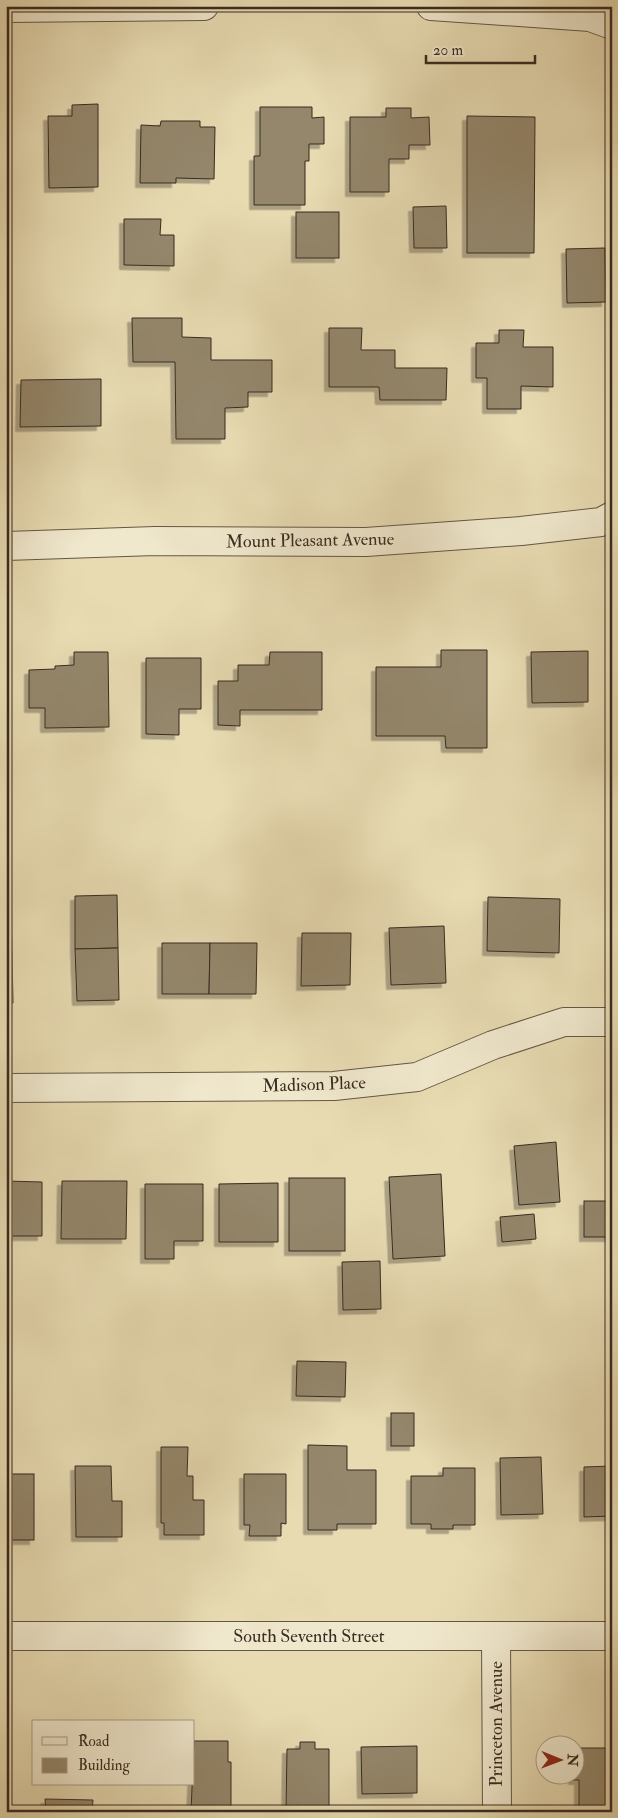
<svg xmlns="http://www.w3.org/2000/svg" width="618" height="1818" viewBox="0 0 618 1818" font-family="'IM FELL Double Pica',serif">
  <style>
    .building { fill: #94876c; stroke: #382b20; filter: url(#shadow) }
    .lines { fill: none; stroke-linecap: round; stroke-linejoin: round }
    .minor-casing { stroke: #645744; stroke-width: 30 }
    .minor { stroke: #f0e8cd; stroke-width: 28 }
    .labels { text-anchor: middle; stroke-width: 4.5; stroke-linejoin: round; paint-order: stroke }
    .street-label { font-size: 18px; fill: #382b20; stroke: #f0e8cd }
  </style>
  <defs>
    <filter id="shadow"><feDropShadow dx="-4.5" dy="4.5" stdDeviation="0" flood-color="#0004"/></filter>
  </defs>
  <rect width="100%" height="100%" fill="#e8dbb2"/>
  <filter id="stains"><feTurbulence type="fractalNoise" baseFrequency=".004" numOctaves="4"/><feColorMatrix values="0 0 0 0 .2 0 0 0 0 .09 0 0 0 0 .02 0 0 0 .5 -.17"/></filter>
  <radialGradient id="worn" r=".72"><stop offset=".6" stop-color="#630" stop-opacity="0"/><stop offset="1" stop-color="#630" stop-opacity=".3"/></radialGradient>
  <!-- building -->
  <g class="building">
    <polygon points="98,104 98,187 49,188 48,116 72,116 72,105"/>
    <polygon points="260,107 312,107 312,118 324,117 324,144 309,144 309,161 305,161 305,205 254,205 254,156 260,156"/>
    <polygon points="386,108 411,108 411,118 429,117 430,145 409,145 409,159 389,159 389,192 350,192 350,117 386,117"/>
    <polygon points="467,116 535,117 534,253 467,253"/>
    <polygon points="161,121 200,121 200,127 215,127 214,179 176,178 176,183 140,183 141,125 160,126"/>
    <polygon points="446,206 447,248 414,248 413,207"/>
    <rect x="296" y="212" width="43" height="46"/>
    <polygon points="124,219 161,219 160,235 174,235 174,266 124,265"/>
    <polygon points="605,248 606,302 567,303 566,249"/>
    <polygon points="132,318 182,318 182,337 211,338 211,360 272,360 272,392 248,392 248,407 225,408 225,439 176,439 175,362 133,362"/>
    <polygon points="329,328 362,328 361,350 395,350 395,368 447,368 446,400 380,400 379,387 329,387"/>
    <polygon points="499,330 524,330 523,347 553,347 553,387 521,386 521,409 487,409 487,378 476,378 476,343 499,343"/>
    <polygon points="101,379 101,426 20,427 21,380"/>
    <polygon points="441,650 487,650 487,748 446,748 445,736 376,736 376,667 441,667"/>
    <polygon points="588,651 588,702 532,703 531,652"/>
    <polygon points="74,652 108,652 109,727 45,728 45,708 29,708 29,670 55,669 55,666 74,665"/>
    <polygon points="270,652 322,652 322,710 240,710 240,726 218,725 218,681 238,681 238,665 269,665"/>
    <polygon points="6,656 10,656 7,711 6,711"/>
    <polygon points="146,658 201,658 201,709 179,709 179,735 146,734"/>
    <polygon points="117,895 118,948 75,949 75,896"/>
    <polygon points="488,897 560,899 559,953 487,951"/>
    <polygon points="6,903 11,903 13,1003 6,1003"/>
    <polygon points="444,926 446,983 391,985 389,928"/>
    <polygon points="302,933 351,933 350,985 301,986"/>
    <polygon points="162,943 210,943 209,994 162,994"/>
    <polygon points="210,943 257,943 256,994 209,994"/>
    <polygon points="118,948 119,1000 77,1001 75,949"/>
    <polygon points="556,1142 560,1202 519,1205 514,1146"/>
    <polygon points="441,1174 445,1256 393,1259 389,1177"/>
    <rect x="289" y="1178" width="56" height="73"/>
    <polygon points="6,1181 42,1182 42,1236 6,1236"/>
    <polygon points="62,1181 127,1181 126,1239 61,1239"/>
    <polygon points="278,1183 278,1242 219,1242 219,1184"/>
    <polygon points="145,1184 203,1184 203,1241 174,1241 174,1259 145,1259"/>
    <rect x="584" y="1201" width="28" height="36"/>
    <polygon points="534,1214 536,1239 502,1242 500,1217"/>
    <polygon points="380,1261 381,1309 343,1310 342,1262"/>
    <polygon points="297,1361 346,1362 345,1397 296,1396"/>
    <rect x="391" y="1413" width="23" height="33"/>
    <polygon points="308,1445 347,1446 347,1470 376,1470 376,1524 337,1524 337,1530 308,1530"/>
    <polygon points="161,1447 188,1447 187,1476 193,1476 193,1500 204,1500 204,1535 164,1535 164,1523 161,1523"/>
    <polygon points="541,1457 543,1514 501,1515 500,1458"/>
    <polygon points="75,1466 111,1466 112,1501 122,1501 122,1537 76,1537"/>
    <polygon points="612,1466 612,1516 584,1517 584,1467"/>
    <polygon points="443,1468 475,1468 475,1525 453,1525 453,1529 431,1529 431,1524 411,1524 411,1476 443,1476"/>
    <rect x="6" y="1474" width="28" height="66"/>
    <polygon points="244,1474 286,1474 286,1524 281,1523 281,1536 249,1536 250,1525 244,1525"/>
    <polygon points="194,1741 228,1741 228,1762 231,1762 231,1812 191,1812"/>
    <polygon points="300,1742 315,1742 315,1749 329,1749 329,1811 286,1811 287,1749 300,1749"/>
    <polygon points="417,1746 417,1793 362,1794 361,1747"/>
    <polygon points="581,1748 612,1748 612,1809 582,1812 582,1807 579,1807 579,1780 573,1780 573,1776 576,1776 576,1764 581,1764"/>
    <polygon points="45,1799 93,1800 92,1812 46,1812"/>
  </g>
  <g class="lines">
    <!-- minor casing -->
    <g class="minor-casing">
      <g id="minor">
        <polyline points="431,6 590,17 612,25"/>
        <polyline points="6,8 204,6"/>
        <polyline points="6,546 155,541 366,542 521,531 601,522 612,516"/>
        <polyline points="6,1088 334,1086 417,1077 493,1045 564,1022 612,1022"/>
        <polyline points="6,1636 612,1636"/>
        <polyline points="496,1637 497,1812"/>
      </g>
    </g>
    <!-- minor -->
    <use href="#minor" class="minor"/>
  </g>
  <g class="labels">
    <!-- street labels -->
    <g class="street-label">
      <text transform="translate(310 540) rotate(-1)" y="6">Mount Pleasant Avenue</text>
      <text transform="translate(314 1084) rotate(-2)" y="6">Madison Place</text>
      <text x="309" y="1642">South Seventh Street</text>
      <text transform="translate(496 1724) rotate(-90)" y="6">Princeton Avenue</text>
    </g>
  </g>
  <!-- margin -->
  <rect width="618" height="1818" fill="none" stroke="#e8dbb2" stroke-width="25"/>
  <rect x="8" y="8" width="603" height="1803" fill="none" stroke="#382b20" stroke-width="2.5"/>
  <rect x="12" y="12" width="593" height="1793" fill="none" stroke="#382b20"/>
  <!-- legend -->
  <rect x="32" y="1720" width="162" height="65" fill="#f0e8cd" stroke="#a69c88"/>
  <rect x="42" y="1737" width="25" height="8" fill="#f0e8cd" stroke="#a69c88"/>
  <text x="78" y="1746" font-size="15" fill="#382b20">Road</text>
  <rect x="42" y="1758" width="25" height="15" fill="#94876c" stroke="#a69c88"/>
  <text x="78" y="1770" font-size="15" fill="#382b20">Building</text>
  <!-- north arrow -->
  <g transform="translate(560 1760) rotate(91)"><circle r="24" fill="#f0e8cd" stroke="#a69c88"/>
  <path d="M0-4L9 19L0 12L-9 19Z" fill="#8f2418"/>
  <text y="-8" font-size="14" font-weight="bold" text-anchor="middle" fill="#382b20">N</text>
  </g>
  <!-- scale -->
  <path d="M426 55v8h109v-8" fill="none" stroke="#382b20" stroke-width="2.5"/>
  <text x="433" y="55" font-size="15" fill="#382b20" stroke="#f0e8cd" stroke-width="4" paint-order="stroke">20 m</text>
  <rect width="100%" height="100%" filter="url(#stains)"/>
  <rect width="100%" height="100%" fill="url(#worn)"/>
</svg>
